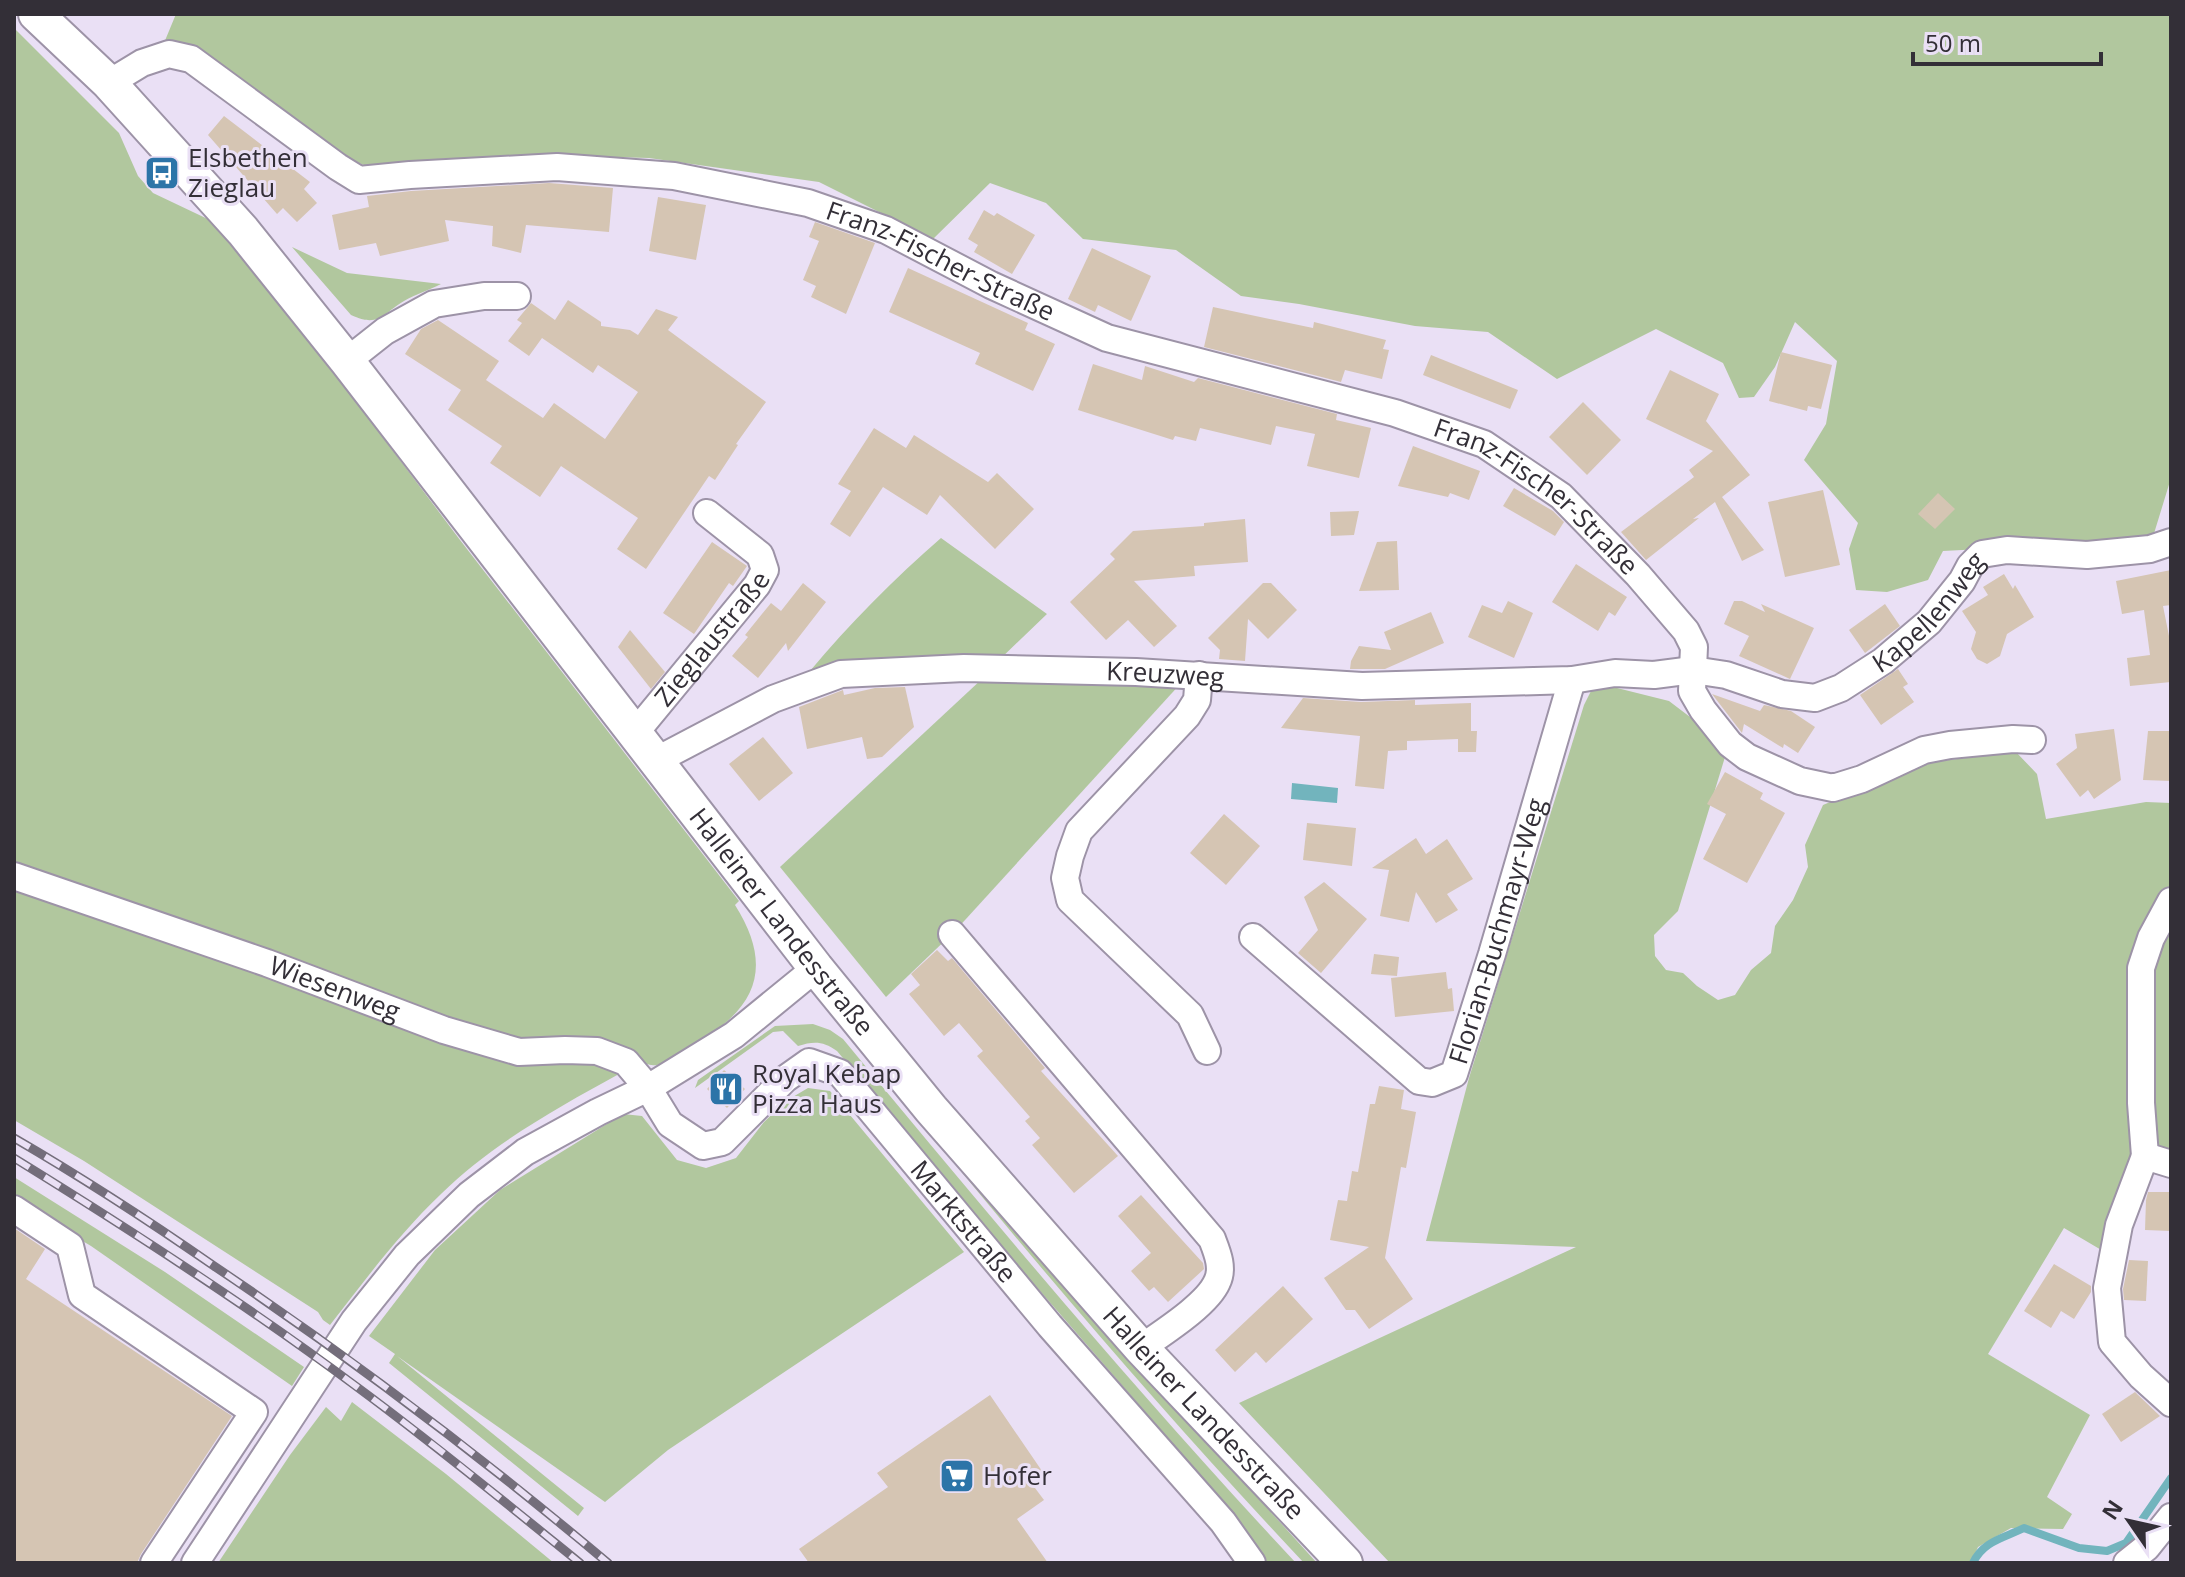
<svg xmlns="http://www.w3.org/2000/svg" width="2185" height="1577" viewBox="0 0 2185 1577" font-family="'Open Sans',sans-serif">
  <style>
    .green { fill: #b1c79e }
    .water { fill: #72b4bd }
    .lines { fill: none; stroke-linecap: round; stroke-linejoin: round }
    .stream { stroke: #72b4bd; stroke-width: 8 }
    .building { fill: #d5c5b3 }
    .minor-casing { stroke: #9d93a7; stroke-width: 30 }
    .major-casing { stroke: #9d93a7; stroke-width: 38 }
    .minor { stroke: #fff; stroke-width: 26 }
    .major { stroke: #fff; stroke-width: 34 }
    .rail-casing { stroke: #746e7b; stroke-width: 9 }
    .rail { stroke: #eae0f5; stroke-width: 6; stroke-dasharray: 18; stroke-linecap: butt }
    .labels { text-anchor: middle; stroke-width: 6; stroke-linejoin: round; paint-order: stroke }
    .poi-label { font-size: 26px; fill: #332f37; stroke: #eae0f5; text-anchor: start }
    .street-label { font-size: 26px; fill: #332f37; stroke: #eae0f5 }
  </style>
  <rect width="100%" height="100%" fill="#eae0f5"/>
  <!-- green -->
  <g class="green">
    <polygon points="176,14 2171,14 2171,478 2152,540 1943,551 1928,580 1887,592 1856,590 1849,549 1858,523 1804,460 1826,424 1837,361 1795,322 1775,367 1754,397 1739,398 1723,363 1656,329 1557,379 1488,332 1415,326 1299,304 1241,296 1176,250 1083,239 1046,203 990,183 933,239 819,182 649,158 539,155 439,159 372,168 351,160 205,55 164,43"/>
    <path d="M14 28 119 133 138 176 153 193 214 222 321 355 460 540 739 901 735 905C773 965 758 1006 700 1041 687 1049 672 1062 657 1065 641 1068 631 1048 615 1045 607 1043 599 1041 591 1040 575 1039 559 1044 542 1044 526 1043 510 1039 494 1037L14 868Z"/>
    <path d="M292 247 347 273 441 284C429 290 416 294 404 301 382 314 379 328 351 315Z"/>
    <path d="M941 538 1047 614 997 662 855 663 810 671C850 623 894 579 941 538Z"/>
    <polygon points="983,678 1182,682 955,931 886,997 780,867"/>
    <polygon points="1613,687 1669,701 1694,720 1725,757 1678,911 1654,935 1655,956 1666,970 1683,973 1697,986 1718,1000 1735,995 1751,970 1771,953 1775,926 1793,900 1808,867 1805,845 1823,805 1924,763 2016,752 2037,774 2046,819 2146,802 2171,803 2171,894 2154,917 2137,1161 2103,1251 2064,1228 1988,1354 2090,1415 2047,1497 2072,1514 2063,1529 2011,1528 1978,1547 1971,1563 1390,1563 1239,1403 1576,1247 1426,1241 1469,1078 1584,705 1592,689"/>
    <path d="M14 884 504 1055 610 1062 619 1074C557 1108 492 1144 441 1194 399 1234 365 1280 330 1325L323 1320 318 1312 84 1161 14 1120Z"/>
    <polygon points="2171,919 2171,1152 2161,1149 2152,1136 2152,963"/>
    <path d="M813 1024 830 1030 843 1039C990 1217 1138 1394 1296 1563H1267L1249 1534 1227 1506 1000 1245 837 1051C823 1041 814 1041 798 1046L783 1031 773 1032 695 1088 698 1080 775 1026Z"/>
    <polygon points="808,1088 830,1091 964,1252 668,1450 605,1502 397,1356 584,1508 578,1516 389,1363 395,1354 369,1336 435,1250 500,1190 623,1114 642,1116 677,1160 706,1168 736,1158 764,1122 786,1101"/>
    <path d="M950 1158 1010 1220 1133 1360 1317 1563H1304C1181 1432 1064 1297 950 1158Z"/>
    <polygon points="14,1177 165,1272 304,1367 292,1386 91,1246 14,1200"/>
    <polygon points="352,1402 446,1474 554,1563 218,1563 290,1455 326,1407 341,1421"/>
  </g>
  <!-- water -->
  <polygon class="water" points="1292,783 1338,788 1337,803 1291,799"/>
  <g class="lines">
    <!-- stream -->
    <path class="stream" d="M1973 1563C1983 1541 2004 1538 2024 1528L2079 1548 2107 1551 2126 1543 2171 1478"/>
  </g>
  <!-- building -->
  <g class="building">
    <polygon points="224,116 310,182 304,189 317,203 297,222 283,208 277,214 208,135"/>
    <polygon points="549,183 613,188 609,232 526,225 521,253 492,246 493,226 445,220 449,241 380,256 376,243 339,250 332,215 369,207 367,196 411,191"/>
    <polygon points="658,197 706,205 696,260 649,251"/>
    <polygon points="984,210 994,216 997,213 1035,235 1012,274 974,252 978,245 968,239"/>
    <polygon points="815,222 875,243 846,314 811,297 816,286 803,280 819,241 809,237"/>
    <polygon points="1092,248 1151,276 1131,321 1098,305 1095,312 1068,299"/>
    <polygon points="908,268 1028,323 1025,330 1055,344 1033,391 975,364 980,353 889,312"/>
    <polygon points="568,300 601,322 601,326 630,330 638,335 656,309 678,317 668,330 766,402 736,444 738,445 715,480 709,476 646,569 617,549 638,518 561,466 540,497 490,463 502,446 448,410 461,390 405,354 421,329 438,320 499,361 486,380 543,418 554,403 605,439 638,392 598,365 593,373 542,338 529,356 508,341 522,323 517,320 531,303 555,320"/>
    <polygon points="1213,307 1313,328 1314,322 1386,340 1383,349 1389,350 1382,379 1345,370 1341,382 1204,347"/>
    <polygon points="1781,352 1832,365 1821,409 1808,406 1807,411 1769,401"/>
    <polygon points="1431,355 1518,390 1510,409 1423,375"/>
    <polygon points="1093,364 1142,380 1145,366 1194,382 1198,378 1337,414 1336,420 1371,428 1359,478 1307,466 1315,434 1276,426 1271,445 1200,428 1196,441 1175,436 1173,440 1078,410"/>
    <polygon points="1670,370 1719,394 1706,421 1750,475 1722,497 1764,550 1742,561 1715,502 1693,519 1699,518 1646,560 1621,532 1694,477 1689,470 1713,451 1646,419"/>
    <polygon points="1583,402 1621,440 1587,475 1549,437"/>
    <polygon points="874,428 906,448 914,435 988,482 997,473 1034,509 995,549 940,495 927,515 883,487 850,537 830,524 851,491 838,484"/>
    <polygon points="1413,446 1480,471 1469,500 1450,493 1448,497 1398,486"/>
    <polygon points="1514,488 1553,511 1564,522 1555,536 1503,506"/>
    <polygon points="1823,490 1840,565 1785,577 1768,502"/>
    <polygon points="1938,493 1955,509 1935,529 1918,514"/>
    <polygon points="1359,511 1354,535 1331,536 1330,512"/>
    <polygon points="1245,519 1248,562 1194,566 1195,576 1134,581 1177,626 1154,647 1128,620 1106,640 1070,602 1115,559 1110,554 1133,531 1204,526 1204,523"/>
    <polygon points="1397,541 1399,590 1359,591 1377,542"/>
    <polygon points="712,542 747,566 733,586 729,583 694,634 663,613"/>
    <polygon points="1576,564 1627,597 1615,616 1609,612 1598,631 1552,602"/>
    <polygon points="2171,570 2171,605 2163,606 2171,646 2171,682 2130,686 2127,658 2150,655 2144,610 2122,614 2116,581"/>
    <polygon points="2004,574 2013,589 2015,585 2034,617 2007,634 2000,656 1987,664 1977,659 1971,649 1976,632 1962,611 1988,595 1983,587"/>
    <polygon points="803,583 826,602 788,651 786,643 758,678 732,656 748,637 745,635 771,603 781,611"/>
    <polygon points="1263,583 1271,583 1297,610 1268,639 1248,619 1245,661 1219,659 1220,650 1208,638"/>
    <polygon points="1508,601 1533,613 1514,658 1468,637 1482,605 1502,613"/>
    <polygon points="1734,601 1742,601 1765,612 1761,604 1814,628 1790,679 1739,656 1749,636 1724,624"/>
    <polygon points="1885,604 1900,626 1865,653 1849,630"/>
    <polygon points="1431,612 1444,643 1385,669 1350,669 1351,661 1359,646 1391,650 1384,632"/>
    <polygon points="630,630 665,672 651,689 618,647"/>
    <polygon points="1898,669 1908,684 1903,687 1914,702 1881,725 1860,695"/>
    <polygon points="905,687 914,727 882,757 867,759 862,737 807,749 799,707 843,690 844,695 875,688"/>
    <polygon points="1712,694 1760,711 1764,705 1791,711 1815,727 1798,753 1784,744 1783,748 1744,724 1742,733"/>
    <polygon points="1303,698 1361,702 1415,700 1415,705 1471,703 1471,731 1477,731 1476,752 1458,752 1458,739 1407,741 1407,750 1388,751 1384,789 1355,786 1360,736 1281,728"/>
    <polygon points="2114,729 2121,780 2094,799 2088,790 2080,797 2056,764 2077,748 2075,734"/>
    <polygon points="2148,731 2171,731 2171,781 2143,780"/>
    <polygon points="763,737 793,773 759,801 729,764"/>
    <polygon points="1725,772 1763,793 1760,799 1785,813 1747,883 1703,859 1726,814 1707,804"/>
    <polygon points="1224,814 1260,846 1226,885 1190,853"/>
    <polygon points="1307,823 1356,828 1352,866 1303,860"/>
    <polygon points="1416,838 1426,854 1447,839 1473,879 1447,894 1458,910 1436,923 1416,892 1409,922 1380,916 1389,870 1372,868"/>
    <polygon points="1324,882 1367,919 1321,973 1298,953 1318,930 1304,897"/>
    <polygon points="937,950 948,961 952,958 1045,1068 1041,1071 1118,1156 1074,1193 1032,1145 1040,1138 1025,1121 1030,1117 977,1056 983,1051 959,1023 944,1036 909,994 920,985 911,974"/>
    <polygon points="1374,954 1399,957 1397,976 1371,974"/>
    <polygon points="1446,972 1448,989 1452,988 1454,1011 1395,1017 1391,978"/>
    <polygon points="724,1070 745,1089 727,1108 707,1089"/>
    <polygon points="1379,1086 1404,1090 1401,1109 1416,1112 1406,1168 1401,1167 1385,1258 1413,1299 1369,1329 1355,1310 1346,1310 1324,1278 1369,1247 1330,1240 1338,1200 1347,1201 1352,1171 1358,1172 1370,1104 1375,1104"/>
    <polygon points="2148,1192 2171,1192 2171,1231 2145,1230 2146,1200"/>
    <polygon points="1141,1195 1203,1263 1204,1269 1168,1302 1154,1287 1149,1291 1131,1271 1151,1253 1118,1216"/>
    <polygon points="14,1228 45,1249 26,1279 232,1416 141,1554 137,1563 14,1563"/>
    <polygon points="2129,1260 2148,1261 2146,1301 2124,1300 2123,1289"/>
    <polygon points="2054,1264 2091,1286 2091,1292 2074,1319 2061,1311 2051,1328 2024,1311"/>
    <polygon points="1283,1286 1313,1319 1266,1363 1256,1352 1235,1372 1215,1350"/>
    <polygon points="2135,1392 2160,1416 2121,1442 2102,1414"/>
    <polygon points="990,1395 1042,1471 1029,1480 1044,1500 1017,1519 1048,1563 809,1563 799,1549 888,1487 877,1473"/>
  </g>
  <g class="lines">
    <!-- minor casing -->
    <g class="minor-casing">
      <g id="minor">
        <path id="s1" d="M109 83 142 63 169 54 191 59 338 167 359 180 410 175 557 167 674 176 808 203 886 230 991 285 1107 338 1395 413 1484 444 1561 496 1638 575 1686 631 1694 647 1692 691 1703 710 1730 744 1747 757 1800 781 1833 788 1862 779 1924 750 1950 745 2013 739 2032 740"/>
        <polyline points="347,361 385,331 434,304 484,296 517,296"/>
        <polyline points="1199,675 1197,700 1187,716 1079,831 1070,856 1065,878 1070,900 1190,1015 1207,1051"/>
        <path id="s2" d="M635 733 757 585 765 570 760 555 707 513"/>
        <path id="s3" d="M657 760 773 699 841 674 964 668 1136 672 1362 686 1572 680 1615 673 1654 675 1693 670 1726 675 1782 694 1815 698 1841 688 1883 661 1929 622 1962 581 1970 566 1982 554 2007 550 2087 555 2150 549 2171 542"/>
        <path id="s4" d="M14 876 267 963 444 1030 519 1052 565 1050 597 1051 626 1062 648 1088 670 1124 703 1146 722 1142 785 1079 809 1062 840 1073 1050 1326 1223 1522 1252 1563"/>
        <path d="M952 934 1212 1239C1217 1252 1224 1268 1217 1282 1207 1305 1162 1333 1141 1348"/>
        <path id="s5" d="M1253 937 1419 1081 1432 1083 1454 1074 1492 954 1572 680"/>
        <polyline points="2145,1156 2141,1103 2141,968 2151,938 2171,901"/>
        <polyline points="2171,1164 2145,1156 2119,1225 2107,1288 2112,1342 2141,1376 2171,1403"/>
        <polyline points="14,1209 70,1246 82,1295 254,1412 154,1563"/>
        <polyline points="195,1563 354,1321 407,1255 469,1195 525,1152 598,1112 648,1088 734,1035 816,968"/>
        <polyline points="2127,1563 2147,1547 2171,1517"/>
      </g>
    </g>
    <!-- major casing -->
    <g class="major-casing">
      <g id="major">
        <path id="s6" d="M36 14 109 83 243 231 347 361 816 968 931 1109 1141 1348 1345 1563"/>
      </g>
    </g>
    <!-- minor -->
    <use href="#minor" class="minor"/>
    <!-- major -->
    <use href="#major" class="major"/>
    <!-- rail casing -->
    <g class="rail-casing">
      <g id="rail">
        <path d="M14 1138C83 1178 149 1221 214 1266 351 1358 482 1457 608 1563"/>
        <path d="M14 1158C131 1230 247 1305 357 1387 433 1443 506 1503 580 1563"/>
      </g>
    </g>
    <!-- rail -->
    <use href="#rail" class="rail"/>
  </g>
  <!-- icons -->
  <defs>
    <g id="bus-square" transform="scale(1.8)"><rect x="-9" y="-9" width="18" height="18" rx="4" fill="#2c74a8" stroke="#eae0f5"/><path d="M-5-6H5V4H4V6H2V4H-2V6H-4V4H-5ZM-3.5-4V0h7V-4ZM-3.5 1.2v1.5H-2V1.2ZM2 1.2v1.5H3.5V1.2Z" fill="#fff"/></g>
    <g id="restaurant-square" transform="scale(1.8)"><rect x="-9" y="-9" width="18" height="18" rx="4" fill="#2c74a8" stroke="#eae0f5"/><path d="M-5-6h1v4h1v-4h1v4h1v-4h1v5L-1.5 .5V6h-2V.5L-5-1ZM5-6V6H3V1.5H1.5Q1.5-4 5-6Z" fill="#fff"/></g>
    <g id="supermarket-square" transform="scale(1.8)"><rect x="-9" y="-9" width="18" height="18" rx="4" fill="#2c74a8" stroke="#eae0f5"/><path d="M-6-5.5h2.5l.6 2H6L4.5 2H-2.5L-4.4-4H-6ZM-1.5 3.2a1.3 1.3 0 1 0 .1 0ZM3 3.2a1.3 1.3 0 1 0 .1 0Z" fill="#fff"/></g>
  </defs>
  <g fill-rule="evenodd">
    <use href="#bus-square" x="162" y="173"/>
    <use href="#restaurant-square" x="726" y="1089"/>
    <use href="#supermarket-square" x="957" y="1476"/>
  </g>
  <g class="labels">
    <!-- poi labels -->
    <g class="poi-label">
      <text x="188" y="167">Elsbethen<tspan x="188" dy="30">Zieglau</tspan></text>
      <text x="752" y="1083">Royal Kebap<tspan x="752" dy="30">Pizza Haus</tspan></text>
      <text x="983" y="1485">Hofer</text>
    </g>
    <!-- street labels -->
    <g class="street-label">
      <text dy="9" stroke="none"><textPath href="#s1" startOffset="894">Franz-Fischer-Straße</textPath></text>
      <text dy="9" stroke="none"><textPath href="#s1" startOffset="1542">Franz-Fischer-Straße</textPath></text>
      <text dy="9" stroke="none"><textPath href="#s3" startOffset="1328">Kapellenweg</textPath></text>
      <text dy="9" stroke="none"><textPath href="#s2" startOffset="122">Zieglaustraße</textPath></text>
      <text dy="9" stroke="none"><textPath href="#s3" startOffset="528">Kreuzweg</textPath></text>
      <text dy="9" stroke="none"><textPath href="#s6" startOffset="1176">Halleiner Landesstraße</textPath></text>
      <text dy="9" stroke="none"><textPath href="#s5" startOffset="406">Florian-Buchmayr-Weg</textPath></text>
      <text dy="9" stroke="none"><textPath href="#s4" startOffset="340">Wiesenweg</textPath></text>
      <text dy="9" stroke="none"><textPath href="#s4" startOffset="1124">Marktstraße</textPath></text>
      <text dy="9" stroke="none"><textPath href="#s6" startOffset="1824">Halleiner Landesstraße</textPath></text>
    </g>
  </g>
  <!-- border -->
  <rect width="2185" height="1577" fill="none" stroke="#332f37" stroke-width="32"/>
  <!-- north arrow -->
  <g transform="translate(2129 1521) rotate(304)" stroke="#eae0f5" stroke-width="6" paint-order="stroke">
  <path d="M0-6L14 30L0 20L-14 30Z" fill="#332f37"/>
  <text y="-12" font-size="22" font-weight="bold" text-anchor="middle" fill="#332f37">N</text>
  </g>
  <!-- scale -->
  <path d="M1913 52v12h188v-12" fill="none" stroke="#332f37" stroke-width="4"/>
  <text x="1925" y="52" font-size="24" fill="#332f37" stroke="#eae0f5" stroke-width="6" paint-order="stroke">50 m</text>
</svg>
